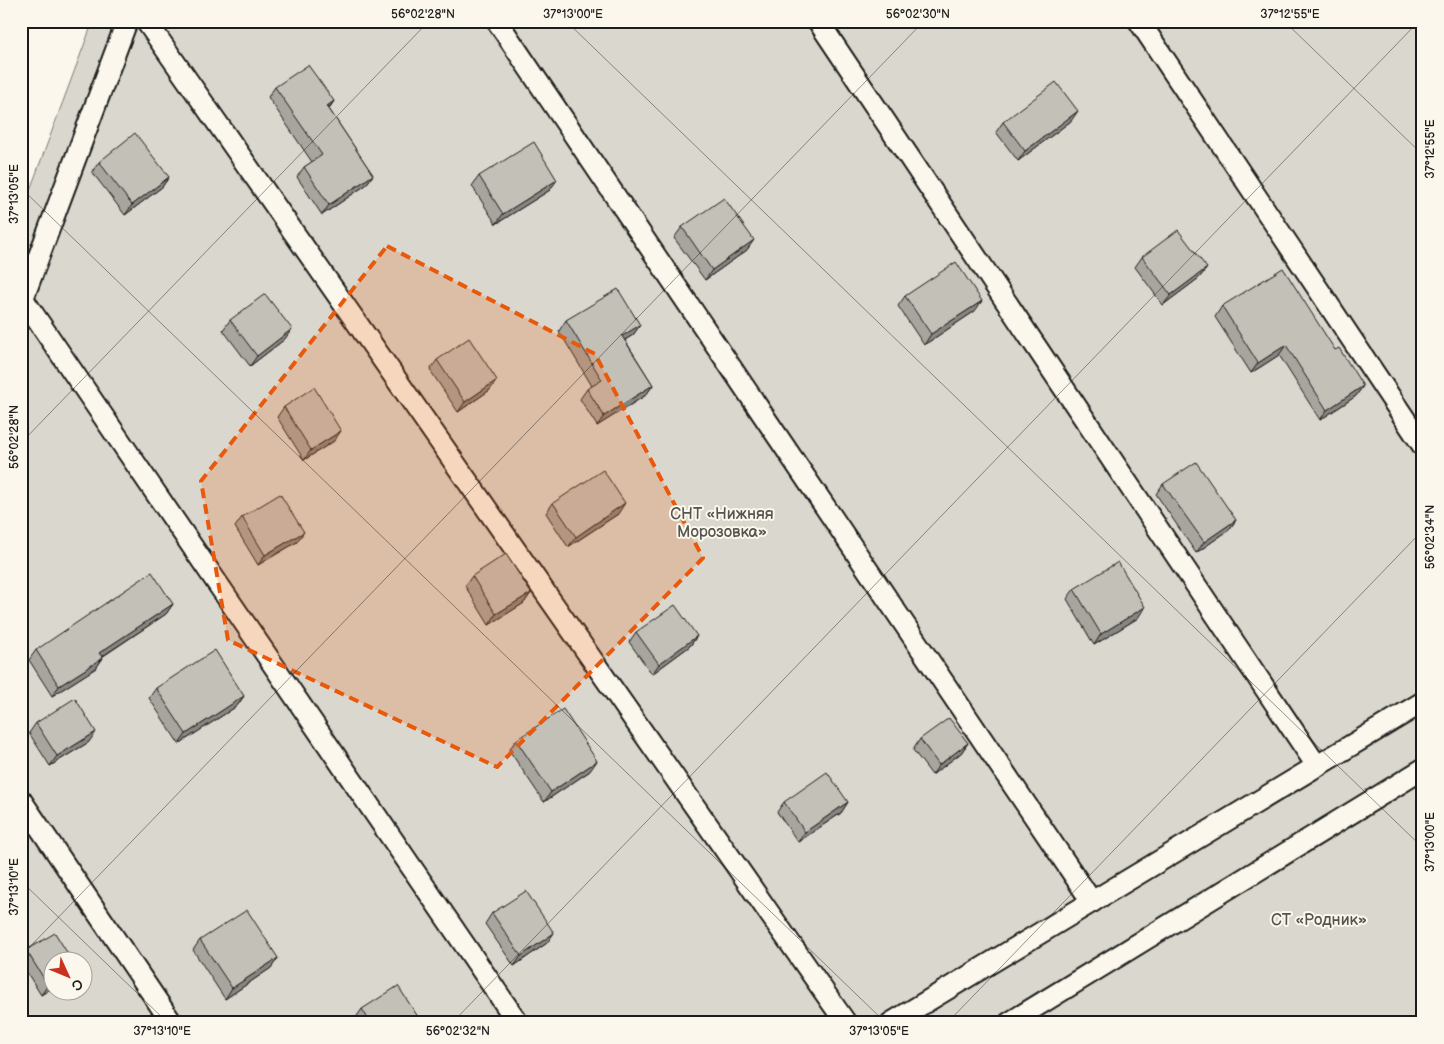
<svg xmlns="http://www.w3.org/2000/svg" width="1444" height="1044" viewBox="0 0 1444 1044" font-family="'Balsamiq Sans',sans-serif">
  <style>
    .garden { fill: #dad7ce; stroke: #7b7a75; fill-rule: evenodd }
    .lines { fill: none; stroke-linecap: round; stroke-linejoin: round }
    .lane-casing { stroke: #1c1c1c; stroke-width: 24 }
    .lane { stroke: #fbf7ec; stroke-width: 20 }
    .wall { fill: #a8a59e; stroke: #1c1c1c }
    .shaded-wall { fill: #888681; stroke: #1c1c1c }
    .building { fill: #c3c0b8; stroke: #1c1c1c }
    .marked { fill: #e8590c; fill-opacity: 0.2; stroke: #e8590c; stroke-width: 4; stroke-dasharray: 10 6; stroke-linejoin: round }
    .ticks { fill: none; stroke: #1c1c1c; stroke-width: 1; stroke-opacity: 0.45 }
    .labels { text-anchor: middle; stroke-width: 4; stroke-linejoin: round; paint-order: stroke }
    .park-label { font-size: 16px; fill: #555451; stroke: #fbf7ec }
    .neatline { fill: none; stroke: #1c1c1c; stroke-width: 2 }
    .ticks-label { font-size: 12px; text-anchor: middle; fill: #1c1c1c }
  </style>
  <rect width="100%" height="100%" fill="#fbf7ec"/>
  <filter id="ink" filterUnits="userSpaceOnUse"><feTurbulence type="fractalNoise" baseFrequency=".02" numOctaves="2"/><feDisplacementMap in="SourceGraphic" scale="10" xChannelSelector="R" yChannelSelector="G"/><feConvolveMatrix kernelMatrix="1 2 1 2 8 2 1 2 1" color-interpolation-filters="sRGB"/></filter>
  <g filter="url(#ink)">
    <!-- garden -->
    <path class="garden" d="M93 21H1423V1023H21V214ZM52 962H82V992H52Z"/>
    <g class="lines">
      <!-- lane casing -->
      <g class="lane-casing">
        <g id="lane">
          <polyline points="146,21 846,1023"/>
          <polyline points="497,21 1092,902"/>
          <polyline points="818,21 1317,766"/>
          <polyline points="1139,21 1423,446"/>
          <polyline points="23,299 518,1023"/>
          <polyline points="21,304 127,21"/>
          <polyline points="21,800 172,1023"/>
          <polyline points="891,1023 1423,702"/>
          <polyline points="1009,1023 1423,769"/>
        </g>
      </g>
      <!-- lane -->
      <use href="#lane" class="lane"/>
    </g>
    <!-- wall -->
    <g class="wall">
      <polygon points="275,87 334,101 329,109 373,175 366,185 322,215 297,177 304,167 312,162 268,97"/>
      <polygon points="1071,121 1018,161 996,132 1003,122"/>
      <polygon points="99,162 169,177 162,187 125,215 92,172"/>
      <polygon points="479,176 550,190 496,224 472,186"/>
      <polygon points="682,227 747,250 705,280 674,238"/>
      <polygon points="1142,257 1207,268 1199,278 1163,305 1135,267"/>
      <polygon points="905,296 975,311 924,345 898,306"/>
      <polygon points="1222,306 1335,350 1363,386 1356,396 1320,420 1279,355 1251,373 1215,317"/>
      <polygon points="230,320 285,339 250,366 223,330"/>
      <polygon points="566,320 640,325 633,335 625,340 653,385 646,395 597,426 580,399 587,389 592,386 559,331"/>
      <polygon points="437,360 490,390 458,412 430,370"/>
      <polygon points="284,407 334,441 304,460 277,417"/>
      <polygon points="1163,484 1236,520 1229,530 1196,553 1156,494"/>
      <polygon points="553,503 618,514 568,547 546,513"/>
      <polygon points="242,517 297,542 258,565 235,527"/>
      <polygon points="472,576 531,593 524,603 489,625 465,586"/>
      <polygon points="1074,589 1138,618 1094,645 1067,599"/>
      <polygon points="173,604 166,614 102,657 103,658 96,668 52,696 29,660 36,650"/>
      <polygon points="636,632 697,636 690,646 652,674 629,642"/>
      <polygon points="156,688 244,696 237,706 179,744 149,698"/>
      <polygon points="36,723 89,742 50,766 29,733"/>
      <polygon points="920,739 968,743 961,753 932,775 913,750"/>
      <polygon points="516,740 590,771 544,802 509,750"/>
      <polygon points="784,802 848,802 841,813 798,842 777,812"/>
      <polygon points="492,913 547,943 514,966 485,924"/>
      <polygon points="200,940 278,958 271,968 225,999 193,950"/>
      <polygon points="26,950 52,988 41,995 21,963 21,958"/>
      <polygon points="362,1009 422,1023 357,1023 355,1019"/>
    </g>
    <!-- shaded-wall -->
    <g class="shaded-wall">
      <polygon points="334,101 326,112 327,106"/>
      <polygon points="1078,111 1071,121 1018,161 1025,151"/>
      <polygon points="373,175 366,185 322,215 329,205"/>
      <polygon points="169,177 162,187 125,215 132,205"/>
      <polygon points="557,180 550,190 496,224 503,214"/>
      <polygon points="754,240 747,250 705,280 712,270"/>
      <polygon points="1207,268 1199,278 1163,305 1171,295"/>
      <polygon points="982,301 975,311 924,345 931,334"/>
      <polygon points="640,325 633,335 615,346 622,336"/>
      <polygon points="292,329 285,339 250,366 257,356"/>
      <polygon points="1286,345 1279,355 1251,373 1258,363"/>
      <polygon points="497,380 490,390 458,412 465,402"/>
      <polygon points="653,385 646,395 597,426 604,416"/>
      <polygon points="1363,386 1356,396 1320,420 1327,410"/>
      <polygon points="341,431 334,441 304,460 311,450"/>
      <polygon points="625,503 618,514 568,547 576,537"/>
      <polygon points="1236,520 1229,530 1196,553 1204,542"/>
      <polygon points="304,532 297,542 258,565 265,555"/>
      <polygon points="531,593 524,603 489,625 496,614"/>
      <polygon points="173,604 166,614 92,663 99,653"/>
      <polygon points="1145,607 1138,618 1094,645 1101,634"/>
      <polygon points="697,636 690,646 652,674 659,664"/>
      <polygon points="103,658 96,668 52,696 59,686"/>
      <polygon points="244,696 237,706 179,744 186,734"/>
      <polygon points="96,732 89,742 50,766 57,756"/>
      <polygon points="968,743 961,753 932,775 939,765"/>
      <polygon points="597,761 590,771 544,802 551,792"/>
      <polygon points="848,802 841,813 798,842 805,832"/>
      <polygon points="554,933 547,943 514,966 521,956"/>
      <polygon points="278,958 271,968 225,999 232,988"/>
      <polygon points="52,982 52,988 41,995 48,985"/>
    </g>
    <!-- building -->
    <g class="building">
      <polygon points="308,65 334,101 327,106 373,175 329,205 304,167 322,155 275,87"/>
      <polygon points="1056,82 1078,111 1025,151 1003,122"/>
      <polygon points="135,133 169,177 132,205 99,162"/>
      <polygon points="534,142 557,180 503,214 479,176"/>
      <polygon points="724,198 754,240 712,270 682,227"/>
      <polygon points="1178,230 1207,268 1171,295 1142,257"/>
      <polygon points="956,262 982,301 931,334 905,296"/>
      <polygon points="1283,268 1335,350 1339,348 1363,386 1327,410 1286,345 1258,363 1222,306"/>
      <polygon points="618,289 640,325 622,336 653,385 604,416 587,389 602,380 566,320"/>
      <polygon points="265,294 292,329 257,356 230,320"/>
      <polygon points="469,338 497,380 465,402 437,360"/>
      <polygon points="314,387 341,431 311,450 284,407"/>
      <polygon points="1196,462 1236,520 1204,542 1163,484"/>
      <polygon points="603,470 625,503 576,537 553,503"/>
      <polygon points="280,494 304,532 265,555 242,517"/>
      <polygon points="506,554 531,593 496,614 472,576"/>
      <polygon points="1118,562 1145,607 1101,634 1074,589"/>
      <polygon points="152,572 173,604 99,653 103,658 59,686 36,650"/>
      <polygon points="675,605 697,636 659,664 636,632"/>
      <polygon points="215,650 244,696 186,734 156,688"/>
      <polygon points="75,698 96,732 57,756 36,723"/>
      <polygon points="563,709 597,761 551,792 516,740"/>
      <polygon points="949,718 968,743 939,765 920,739"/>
      <polygon points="827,772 848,802 805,832 784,802"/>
      <polygon points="526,891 554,933 521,956 492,913"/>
      <polygon points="247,910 278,958 232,988 200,940"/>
      <polygon points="55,933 73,962 52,962 52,982 48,985 26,950"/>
      <polygon points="398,986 422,1023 369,1023 370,1022 362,1009"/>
    </g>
  </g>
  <!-- marked area -->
  <path class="marked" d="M387 246 595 354 703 558 497 767 228 640 201 481Z"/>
  <!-- ticks -->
  <path class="ticks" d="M566 21 1423 848M1284 21 1423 155M21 188 886 1023M21 443 429 21M21 881 168 1023M21 956 924 21M452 1023 1419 21M947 1023 1423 530"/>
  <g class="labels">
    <!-- park labels -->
    <g class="park-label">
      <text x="722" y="519">СНТ «Нижняя<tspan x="722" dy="18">Морозовка»</tspan></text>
      <text x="1319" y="925">СТ «Родник»</text>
    </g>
  </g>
  <!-- margin -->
  <rect width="1444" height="1044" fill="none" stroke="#fbf7ec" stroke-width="55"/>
  <!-- north arrow -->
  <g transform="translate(68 976) rotate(134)"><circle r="24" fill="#fbf7ec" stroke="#a29f99"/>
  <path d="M0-4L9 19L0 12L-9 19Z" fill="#c8321e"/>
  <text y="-8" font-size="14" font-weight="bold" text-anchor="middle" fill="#1c1c1c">С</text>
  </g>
  <rect x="28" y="28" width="1388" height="988" class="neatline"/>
  <g class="ticks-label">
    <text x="423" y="18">56°02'28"N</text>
    <text x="573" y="18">37°13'00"E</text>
    <text x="918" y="18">56°02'30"N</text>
    <text x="1290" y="18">37°12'55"E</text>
    <text transform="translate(1430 149) rotate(-90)" y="4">37°12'55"E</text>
    <text transform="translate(14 194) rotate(-90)" y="4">37°13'05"E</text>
    <text transform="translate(14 437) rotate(-90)" y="4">56°02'28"N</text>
    <text transform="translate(1430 537) rotate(-90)" y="4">56°02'34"N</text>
    <text transform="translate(1430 842) rotate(-90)" y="4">37°13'00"E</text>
    <text transform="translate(14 887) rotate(-90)" y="4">37°13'10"E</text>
    <text x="162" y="1035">37°13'10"E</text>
    <text x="458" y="1035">56°02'32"N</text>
    <text x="879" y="1035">37°13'05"E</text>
  </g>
</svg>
